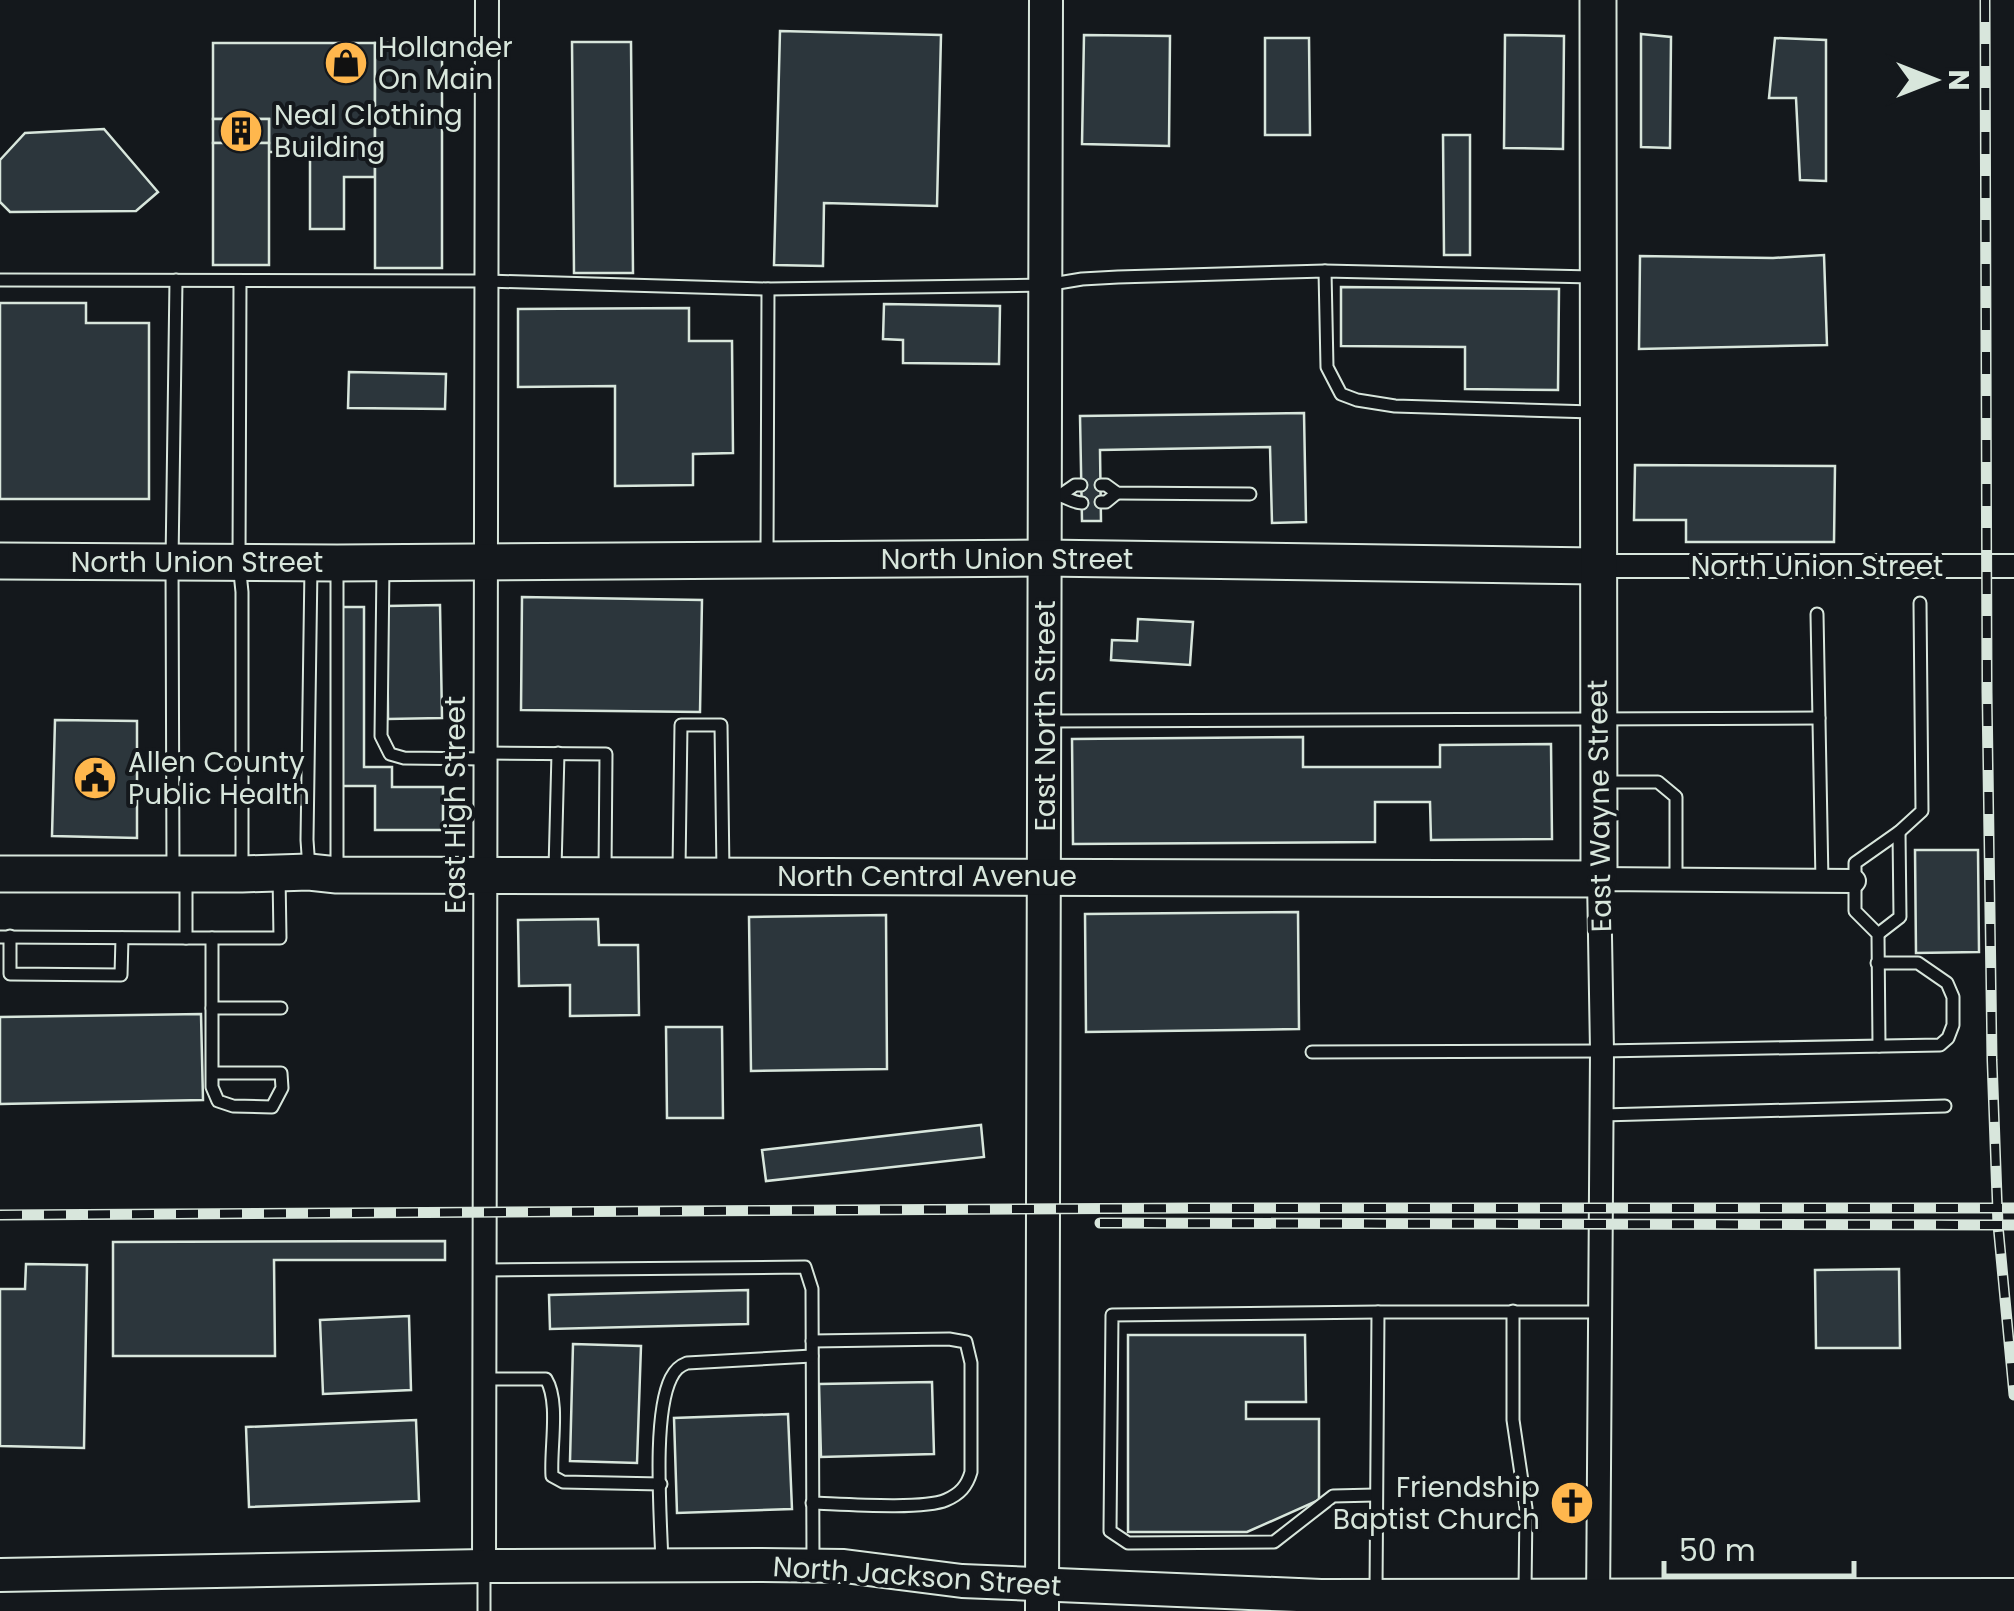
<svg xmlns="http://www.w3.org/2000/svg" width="2014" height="1611" viewBox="0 0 2014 1611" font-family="Poppins,sans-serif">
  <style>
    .building { fill: #2c363c; stroke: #d8e6dc; stroke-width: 2.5 }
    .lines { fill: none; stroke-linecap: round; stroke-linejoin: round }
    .lane-casing { stroke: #d8e6dc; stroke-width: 15 }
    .street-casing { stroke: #d8e6dc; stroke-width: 26 }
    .secondary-casing { stroke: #d8e6dc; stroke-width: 36 }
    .primary-casing { stroke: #d8e6dc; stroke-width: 39 }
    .lane { stroke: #14181c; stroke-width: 11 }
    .street { stroke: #14181c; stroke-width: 22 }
    .secondary { stroke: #14181c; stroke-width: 32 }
    .primary { stroke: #14181c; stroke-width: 35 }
    .rail-casing { stroke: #d8e6dc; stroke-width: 11 }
    .rail { stroke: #14181c; stroke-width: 8; stroke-dasharray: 22; stroke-linecap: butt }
    .labels { text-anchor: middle; stroke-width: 8; stroke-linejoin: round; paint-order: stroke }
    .poi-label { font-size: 28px; fill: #d8e6dc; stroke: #14181c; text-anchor: start }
    .street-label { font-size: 28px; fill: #d8e6dc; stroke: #14181c }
  </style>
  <rect width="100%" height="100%" fill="#14181c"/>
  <!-- building -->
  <g class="building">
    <polygon points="780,31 941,35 937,206 824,203 823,266 774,265"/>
    <polygon points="1641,34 1671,37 1670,148 1641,147"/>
    <polygon points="1084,35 1170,36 1169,146 1082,144"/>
    <polygon points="1505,35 1564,36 1563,149 1504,148"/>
    <polygon points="1265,38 1309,38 1310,135 1265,135"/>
    <polygon points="1775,38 1826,40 1826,181 1800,180 1796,98 1769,98"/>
    <polygon points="572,42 631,42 633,273 574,273"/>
    <polygon points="213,43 375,43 375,177 344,177 344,229 310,229 310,152 269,152 269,119 213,119"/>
    <rect x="375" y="43" width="67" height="225"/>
    <rect x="213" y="119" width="56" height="24"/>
    <polygon points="104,129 158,192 136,211 10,212 0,202 0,160 25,133"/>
    <polygon points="1443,135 1470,135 1470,255 1444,255"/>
    <rect x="213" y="143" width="56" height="122"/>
    <polygon points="1824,255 1827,345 1639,349 1640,256 1773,258"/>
    <polygon points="1341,287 1559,289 1558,390 1465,389 1465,347 1341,346"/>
    <polygon points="0,303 86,303 86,323 149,323 149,499 0,499"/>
    <polygon points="884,304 1000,306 999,364 903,363 903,340 883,339"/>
    <polygon points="689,308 689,341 732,341 733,453 693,454 693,485 615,486 615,386 518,387 518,309"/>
    <polygon points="349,372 446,374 445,409 348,408"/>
    <polygon points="1304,413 1306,522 1272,523 1270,447 1100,450 1101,521 1082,521 1080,416"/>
    <polygon points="1635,465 1835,466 1834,542 1686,542 1686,520 1634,520"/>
    <polygon points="522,597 702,600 700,712 521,710"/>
    <polygon points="440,605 442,718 388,719 387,606"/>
    <polygon points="340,607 364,607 364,767 392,767 392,787 443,787 443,830 375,830 375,786 340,786"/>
    <polygon points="1138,619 1193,622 1190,665 1111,660 1112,640 1137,641"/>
    <polygon points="55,720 137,721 137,838 52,836"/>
    <polygon points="1303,737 1303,767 1440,767 1440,745 1551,744 1552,839 1431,840 1430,802 1375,802 1375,842 1073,844 1072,739"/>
    <polygon points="1915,850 1978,850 1979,952 1916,953"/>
    <polygon points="1298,912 1299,1029 1086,1032 1085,914"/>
    <polygon points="886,915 887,1069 751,1071 749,917"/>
    <polygon points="598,919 599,945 638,945 639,1015 570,1016 570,985 519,986 518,920"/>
    <polygon points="201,1014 203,1100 0,1104 0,1017"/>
    <polygon points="666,1027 722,1027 723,1118 667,1118"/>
    <polygon points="981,1125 984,1157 766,1181 762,1150"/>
    <polygon points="445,1241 445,1260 274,1260 275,1356 113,1356 113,1242"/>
    <polygon points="26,1264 87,1265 84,1448 0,1446 0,1289 25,1289"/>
    <polygon points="1899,1269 1900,1348 1816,1348 1815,1270"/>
    <polygon points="748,1290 748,1324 550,1329 549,1295"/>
    <polygon points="409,1316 411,1390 323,1394 320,1320"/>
    <polygon points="1128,1335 1305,1335 1306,1402 1246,1402 1246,1419 1319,1419 1319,1500 1247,1532 1128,1532"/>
    <polygon points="573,1344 641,1346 637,1463 570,1461"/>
    <polygon points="932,1382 934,1454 821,1457 819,1384"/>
    <polygon points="788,1414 792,1509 677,1513 674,1418"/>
    <polygon points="416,1420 419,1501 249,1507 246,1427"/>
  </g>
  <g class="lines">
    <!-- lane casing -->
    <g class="lane-casing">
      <g id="lane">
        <polyline points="1325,271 1327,367 1341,394 1357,400 1395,406 1593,412"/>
        <polyline points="0,280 487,281 768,289 1046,285 1082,279 1118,277 1325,271 1593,277"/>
        <polyline points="240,281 239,563 242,592 242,870"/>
        <polyline points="1101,485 1106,485 1117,493 1250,494"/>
        <path d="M1049 494C1065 494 1068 502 1082 503"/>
        <polyline points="1062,494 1075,485 1081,485"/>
        <polyline points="1101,502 1106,502 1117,493"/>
        <polyline points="767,555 768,289"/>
        <polyline points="383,566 381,736 390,754 404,758 485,759"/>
        <polyline points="337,569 337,870"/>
        <polyline points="1817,614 1822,881"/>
        <polyline points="1048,721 1819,718"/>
        <polyline points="485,753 606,754 605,871"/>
        <polyline points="1602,782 1658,782 1676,797 1676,879"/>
        <polyline points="309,869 307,840 311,567"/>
        <polyline points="555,869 558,753"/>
        <polyline points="173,870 172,562 176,280"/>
        <polyline points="679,870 681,725 721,725 723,871"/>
        <polyline points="186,879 186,938 280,938 279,875"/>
        <polyline points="1878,934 1900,917 1899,832"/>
        <polyline points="10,936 10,974 121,975 122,938"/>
        <polyline points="0,937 186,938"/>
        <polyline points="212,1008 281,1008"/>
        <polyline points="1879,1046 1878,934 1855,911 1855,863 1899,832 1922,811 1920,603"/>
        <polyline points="1312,1052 1602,1051 1940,1045 1948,1038 1953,1025 1953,997 1947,983 1918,963 1877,963"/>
        <polyline points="212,1073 281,1073 282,1088 272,1107 233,1106 218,1101 212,1087 212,938"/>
        <polyline points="1602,1115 1945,1106"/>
        <polyline points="484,1270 805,1267 812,1289 813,1561"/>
        <polyline points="1513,1311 1513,1420 1526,1508 1525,1590"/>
        <path d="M812 1341 949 1339 966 1342 971 1363V1472C967 1486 960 1494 946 1500 923 1510 842 1504 812 1503"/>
        <path d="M485 1379H546C560 1402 550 1448 552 1476L563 1482 661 1484"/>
        <polyline points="1375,1495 1333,1496 1274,1542 1128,1543 1110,1531 1112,1315 1378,1312"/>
        <path d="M662 1565C661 1520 652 1416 671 1378 675 1370 679 1366 687 1363L812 1356"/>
        <polyline points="484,1570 484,1611"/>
        <polyline points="1376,1591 1378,1312 1600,1312"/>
      </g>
    </g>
    <!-- street casing -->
    <g class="street-casing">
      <g id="street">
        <polyline points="1597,566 2014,566"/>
        <polyline points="484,1566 487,0"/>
        <polyline points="1598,1608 1602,1051 1599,879 1854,881"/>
      </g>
    </g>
    <!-- secondary casing -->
    <g class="secondary-casing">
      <g id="secondary">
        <polyline points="0,1575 484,1566 759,1565 844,1566 962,1581 1321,1596 2014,1595"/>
        <polyline points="1042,1611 1046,0"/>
      </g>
    </g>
    <!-- primary casing -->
    <g class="primary-casing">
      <g id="primary">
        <polyline points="0,561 337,563 1045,558 1597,566"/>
        <path d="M0 874H242L309 872 337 875C758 876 1179 877 1599 879L1598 0"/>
      </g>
    </g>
    <!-- lane -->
    <use href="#lane" class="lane"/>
    <!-- street -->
    <use href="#street" class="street"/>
    <!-- secondary -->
    <use href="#secondary" class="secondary"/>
    <!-- primary -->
    <use href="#primary" class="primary"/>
    <!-- rail casing -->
    <g class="rail-casing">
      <g id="rail">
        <polyline points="1985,0 1987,692 1992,1060 1998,1225 2014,1395"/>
        <polyline points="0,1215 1195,1208 2014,1208"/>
        <polyline points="1100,1223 2014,1225"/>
      </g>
    </g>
    <!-- rail -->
    <use href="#rail" class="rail"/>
  </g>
  <!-- icons -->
  <defs>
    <g id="shop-disc" transform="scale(2.25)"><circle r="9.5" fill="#ffb74d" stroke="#14181c"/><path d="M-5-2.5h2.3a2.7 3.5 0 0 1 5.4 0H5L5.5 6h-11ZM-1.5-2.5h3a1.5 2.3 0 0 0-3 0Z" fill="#111"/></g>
    <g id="building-disc" transform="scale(2.25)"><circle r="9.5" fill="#ffb74d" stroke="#14181c"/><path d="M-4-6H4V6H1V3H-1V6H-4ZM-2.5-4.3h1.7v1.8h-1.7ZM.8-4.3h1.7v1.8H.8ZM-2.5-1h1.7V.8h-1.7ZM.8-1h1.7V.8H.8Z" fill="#111"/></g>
    <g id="civic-disc" transform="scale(2.25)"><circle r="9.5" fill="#ffb74d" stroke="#14181c"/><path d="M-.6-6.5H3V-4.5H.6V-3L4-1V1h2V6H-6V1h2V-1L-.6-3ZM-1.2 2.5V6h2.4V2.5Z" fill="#111"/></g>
    <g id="church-disc" transform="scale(2.25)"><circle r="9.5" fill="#ffb74d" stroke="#14181c"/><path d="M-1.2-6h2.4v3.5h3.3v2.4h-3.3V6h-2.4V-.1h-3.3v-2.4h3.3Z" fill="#111"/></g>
  </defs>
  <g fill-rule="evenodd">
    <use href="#shop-disc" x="346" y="63"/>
    <use href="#building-disc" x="241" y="131"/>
    <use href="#civic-disc" x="95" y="778"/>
    <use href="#church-disc" x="1572" y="1503"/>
  </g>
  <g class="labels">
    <!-- poi labels -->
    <g class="poi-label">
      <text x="378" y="57">Hollander<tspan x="378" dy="32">On Main</tspan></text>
      <text x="274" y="125">Neal Clothing<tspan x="274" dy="32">Building</tspan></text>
      <text x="128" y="772">Allen County<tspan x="128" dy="32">Public Health</tspan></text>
      <text x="1540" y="1497" text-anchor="end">Friendship<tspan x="1540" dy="32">Baptist Church</tspan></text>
    </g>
    <!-- street labels -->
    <g class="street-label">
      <text x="1007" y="569">North Union Street</text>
      <text x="197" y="572">North Union Street</text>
      <text x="1817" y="576">North Union Street</text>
      <text transform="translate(1045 716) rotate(-90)" y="10">East North Street</text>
      <text transform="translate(455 805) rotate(-90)" y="10">East High Street</text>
      <text transform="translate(1599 806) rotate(-91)" y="10">East Wayne Street</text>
      <text x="927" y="886">North Central Avenue</text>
      <text transform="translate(917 1576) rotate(4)" y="10">North Jackson Street</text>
    </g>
  </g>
  <!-- north arrow -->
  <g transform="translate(1934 80) rotate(90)" stroke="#14181c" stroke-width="8" paint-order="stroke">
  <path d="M0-8L18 38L0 25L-18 38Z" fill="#d8e6dc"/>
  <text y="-15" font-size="28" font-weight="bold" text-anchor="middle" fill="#d8e6dc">N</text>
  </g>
  <!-- scale -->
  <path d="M1664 1561v15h190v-15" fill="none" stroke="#d8e6dc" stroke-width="5"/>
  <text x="1679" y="1561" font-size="30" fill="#d8e6dc" stroke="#14181c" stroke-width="8" paint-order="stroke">50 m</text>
</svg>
